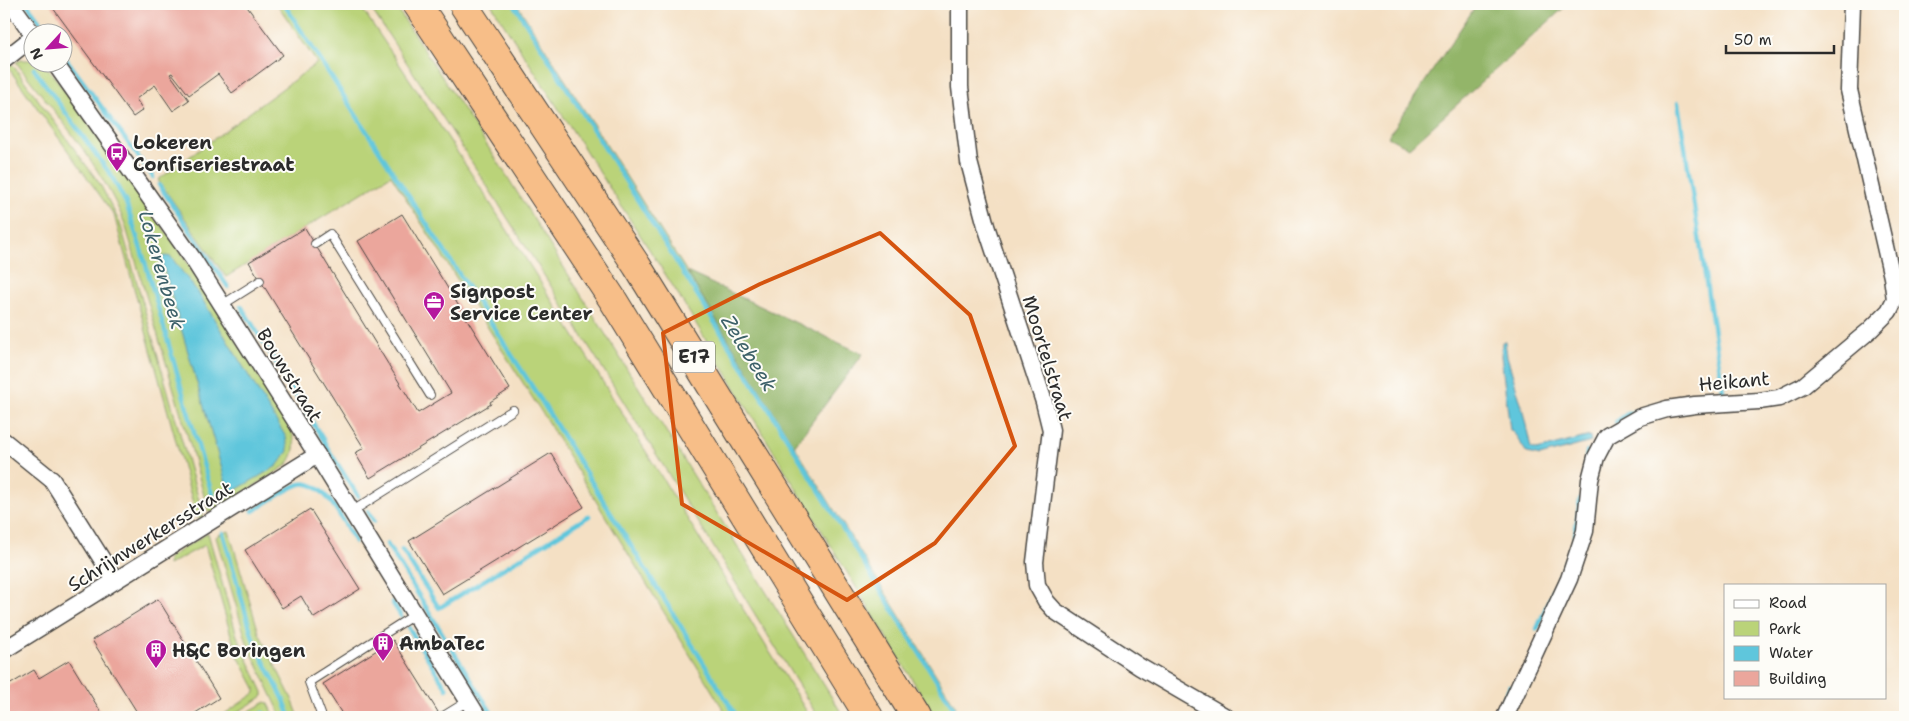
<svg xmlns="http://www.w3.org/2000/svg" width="1909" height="721" viewBox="0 0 1909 721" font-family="'Shantell Sans',sans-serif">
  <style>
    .green { fill: #bad379; stroke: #727f52 }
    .forest { fill: #93b569; stroke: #5f704a }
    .water { fill: #5fc6dc; stroke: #457884 }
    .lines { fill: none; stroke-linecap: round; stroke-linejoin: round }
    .stream { stroke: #5fc6dc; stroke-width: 4.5 }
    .building { fill: #eba69c }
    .service-casing { stroke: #494642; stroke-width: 10 }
    .minor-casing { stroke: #494642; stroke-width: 19 }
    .motorway-casing { stroke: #494642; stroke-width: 30 }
    .service { stroke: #fff; stroke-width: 8 }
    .minor { stroke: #fff; stroke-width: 16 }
    .motorway { stroke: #f7be88; stroke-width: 28 }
    .marked { fill: none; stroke: #d5540f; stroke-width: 4; stroke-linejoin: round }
    .labels { text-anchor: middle; stroke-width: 4; stroke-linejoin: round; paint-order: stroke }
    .shield { fill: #fdfcf7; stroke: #6a6a68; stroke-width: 1 }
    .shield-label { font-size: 18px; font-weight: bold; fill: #2b2b2b }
    .poi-label { font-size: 19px; font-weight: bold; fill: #2b2b2b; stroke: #fdfcf7; text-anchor: start }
    .street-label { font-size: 19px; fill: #2b2b2b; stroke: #fdfcf7 }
    .water-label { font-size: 20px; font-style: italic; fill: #3d6169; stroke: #fdfcf7 }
  </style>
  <rect width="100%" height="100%" fill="#fdfcf7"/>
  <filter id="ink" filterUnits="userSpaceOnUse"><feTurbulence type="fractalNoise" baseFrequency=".02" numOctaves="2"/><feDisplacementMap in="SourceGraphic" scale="10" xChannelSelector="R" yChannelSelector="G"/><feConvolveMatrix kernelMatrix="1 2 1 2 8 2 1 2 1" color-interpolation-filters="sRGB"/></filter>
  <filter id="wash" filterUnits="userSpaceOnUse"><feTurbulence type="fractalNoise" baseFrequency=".0096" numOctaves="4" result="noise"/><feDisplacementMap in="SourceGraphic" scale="20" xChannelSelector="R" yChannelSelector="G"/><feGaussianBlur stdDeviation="1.12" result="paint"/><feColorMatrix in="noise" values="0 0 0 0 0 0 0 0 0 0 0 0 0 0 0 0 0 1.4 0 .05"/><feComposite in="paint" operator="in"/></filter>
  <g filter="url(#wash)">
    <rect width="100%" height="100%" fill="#f4e0c4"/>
    <!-- green -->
    <g class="green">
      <path d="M277 4H359C517 236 661 478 810 717H728L544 416 391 175 226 277 158 180 317 63Z"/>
      <path d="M368 4H394L500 165 844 717H818C671 477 524 238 368 4Z"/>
      <polygon points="491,4 517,4 522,12 687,272 956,707 951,709 957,717 935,717 678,294"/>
      <path d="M22 60H32V62C46 63 52 73 59 83L180 251 289 425C296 440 297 451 287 465L212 513 208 511 192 451 125 224C102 165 54 112 16 62Z"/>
      <polygon points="12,64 100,184 120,223 204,518 197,518 114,215 7,66"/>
      <polygon points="229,531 259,633 292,699 299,717 282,717 247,643 216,537 218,535"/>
      <polygon points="208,533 237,636 263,692 263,696 260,698 230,717 220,717 255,693 255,688 238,656 231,635 205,545 168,565 168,558"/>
      <polygon points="266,702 269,704 275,717 238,717"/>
    </g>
    <!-- forest -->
    <g class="forest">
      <polygon points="1477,4 1568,4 1409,148 1388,137"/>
      <polygon points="687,272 863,354 794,446"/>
    </g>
    <!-- water -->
    <g class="water">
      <polygon points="166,256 171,257 197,291 216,322 286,437 288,451 277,466 232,492 228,490 161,259 161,257"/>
      <path d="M1505 341 1507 356 1522 407 1531 448 1537 450 1590 436 1591 442 1540 456 1527 453C1520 444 1519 437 1510 430L1501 356 1502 342Z"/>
    </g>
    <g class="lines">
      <!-- stream -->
      <g class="stream">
        <polyline points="27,4 48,32"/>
        <polyline points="284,4 539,397 737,717"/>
        <polyline points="514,4 761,396 959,717"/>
        <polyline points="62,53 153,177"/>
        <polyline points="34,69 111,175 126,203 145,262 214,501"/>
        <polyline points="1678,103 1723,390 1717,399"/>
        <polyline points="159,185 228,287"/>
        <path d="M241 306 324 441C325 446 353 487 358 496"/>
        <polyline points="1616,422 1627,414 1635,412"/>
        <polyline points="1585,470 1587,452"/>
        <path d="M253 511C265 504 287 488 300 484 324 478 345 525 355 542"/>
        <polyline points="368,511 374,521"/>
        <polyline points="223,533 254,642 284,700 290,717"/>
        <polyline points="1574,542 1580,500"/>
        <polyline points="387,544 494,717"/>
        <polyline points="402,550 439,608 589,516"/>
        <polyline points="392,602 401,616"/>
        <polyline points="409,628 447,689"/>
        <polyline points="1537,629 1570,551"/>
        <polyline points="462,714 463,717"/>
        <polyline points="256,717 263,713"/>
        <polyline points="1495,717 1510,686"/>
      </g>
    </g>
    <g id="blocks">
      <!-- building -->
      <g class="building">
        <polygon points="50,4 245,4 283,55 232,93 218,74 189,95 172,73 170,74 189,100 173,111 155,85 136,99 143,110 133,117"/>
        <polygon points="402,214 510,389 490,402 491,404 370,478 355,453 364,448 249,262 305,228 418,413 451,393 358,241"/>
        <polygon points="551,453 584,507 442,594 409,541"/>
        <polygon points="310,509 360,589 314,618 301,596 282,608 245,550"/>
        <polygon points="158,599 219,698 189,717 140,717 92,640"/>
        <polygon points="393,640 438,712 430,717 344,717 323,684"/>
        <polygon points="69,660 104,717 4,717 4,688 34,670 39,678"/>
      </g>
    </g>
  </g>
  <g filter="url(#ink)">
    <use href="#blocks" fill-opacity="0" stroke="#494642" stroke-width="1"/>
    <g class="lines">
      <!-- service casing -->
      <g class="service-casing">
        <g id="service">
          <polyline points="315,244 330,234 430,395"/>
          <polyline points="222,305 260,281"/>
          <polyline points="351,512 513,410"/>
          <polyline points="322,717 309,682 414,615"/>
          <polyline points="442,717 468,701"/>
        </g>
      </g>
      <!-- minor casing -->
      <g class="minor-casing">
        <g id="minor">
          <polyline points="11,4 32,33"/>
          <polyline points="960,4 960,87 969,162 986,226 1044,402 1051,430 1035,562 1037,585 1046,601 1055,611 1140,667 1226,717"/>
          <polyline points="4,60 32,38"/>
          <polyline points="54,62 193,259 317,455 478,717"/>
          <polyline points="4,441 52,480 115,580"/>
          <polyline points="4,650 317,455"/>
          <polyline points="1505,717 1569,579 1585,531 1590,480 1596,457 1607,436 1640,417 1667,409 1695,405 1759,401 1779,398 1803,386 1870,330 1889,311 1895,299 1892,277 1849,90 1852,4"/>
        </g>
      </g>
      <!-- motorway casing -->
      <g class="motorway-casing">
        <g id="motorway">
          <polyline points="417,4 613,300 869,717"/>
          <polyline points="463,4 637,266 916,717"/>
        </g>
      </g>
      <!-- service -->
      <use href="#service" class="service"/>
      <!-- minor -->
      <use href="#minor" class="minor"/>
      <!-- motorway -->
      <use href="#motorway" class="motorway"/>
    </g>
  </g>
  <!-- marked area -->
  <path class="marked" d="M880 233 970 315 1015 446 935 543 847 600 682 504 663 333 760 284Z"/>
  <!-- icons -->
  <defs>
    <g id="bus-pin" transform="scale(1.125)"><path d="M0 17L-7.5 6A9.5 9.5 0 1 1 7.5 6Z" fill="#b5179e" stroke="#fdfcf7"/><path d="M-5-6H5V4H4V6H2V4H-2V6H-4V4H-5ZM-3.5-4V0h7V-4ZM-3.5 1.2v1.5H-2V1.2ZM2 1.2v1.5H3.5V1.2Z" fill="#fff"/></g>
    <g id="office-pin" transform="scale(1.125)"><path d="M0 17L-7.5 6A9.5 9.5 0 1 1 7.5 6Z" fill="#b5179e" stroke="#fdfcf7"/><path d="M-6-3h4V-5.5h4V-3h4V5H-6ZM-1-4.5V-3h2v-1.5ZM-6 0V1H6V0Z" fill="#fff"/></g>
    <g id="building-pin" transform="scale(1.125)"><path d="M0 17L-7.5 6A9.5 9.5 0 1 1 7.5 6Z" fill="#b5179e" stroke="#fdfcf7"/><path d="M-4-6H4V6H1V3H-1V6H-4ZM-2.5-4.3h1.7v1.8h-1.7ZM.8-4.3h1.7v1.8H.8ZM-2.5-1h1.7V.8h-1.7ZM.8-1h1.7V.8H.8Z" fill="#fff"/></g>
  </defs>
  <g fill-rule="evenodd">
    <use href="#bus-pin" x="117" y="153"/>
    <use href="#office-pin" x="434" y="302"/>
    <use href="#building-pin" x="383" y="643"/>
    <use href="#building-pin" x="156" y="650"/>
  </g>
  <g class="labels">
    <!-- shield labels -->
    <rect class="shield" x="673" y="341.5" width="42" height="31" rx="4"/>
    <g class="shield-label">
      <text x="694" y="363">E17</text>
    </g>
    <!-- poi labels -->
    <g class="poi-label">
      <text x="133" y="149">Lokeren<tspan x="133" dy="22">Confiseriestraat</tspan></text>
      <text x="450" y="298">Signpost<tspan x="450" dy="22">Service Center</tspan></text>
      <text x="399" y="650">AmbaTec</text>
      <text x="172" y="657">H&amp;C Boringen</text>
    </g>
    <!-- street labels -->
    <g class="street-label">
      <text transform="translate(1048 358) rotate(73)" y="7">Moortelstraat</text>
      <text transform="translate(290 375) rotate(58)" y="7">Bouwstraat</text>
      <text transform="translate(1734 381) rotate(-5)" y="7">Heikant</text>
      <text transform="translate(150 536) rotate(-32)" y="7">Schrijnwerkersstraat</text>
    </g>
    <!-- water labels -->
    <g class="water-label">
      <text transform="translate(162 270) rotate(74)" y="7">Lokerenbeek</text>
      <text transform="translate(749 353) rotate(58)" y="7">Zelebeek</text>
    </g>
  </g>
  <!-- margin -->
  <rect width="1909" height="721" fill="none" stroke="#fdfcf7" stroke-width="20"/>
  <!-- legend -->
  <rect x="1724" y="584" width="162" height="115" fill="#fdfcf7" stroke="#a9a8a5"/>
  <rect x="1734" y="600" width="25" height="8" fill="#ffffff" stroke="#a9a8a5"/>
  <text x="1769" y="608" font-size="15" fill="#2b2b2b">Road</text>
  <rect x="1734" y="621" width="25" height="15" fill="#bad379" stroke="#a9a8a5"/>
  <text x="1769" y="634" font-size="15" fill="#2b2b2b">Park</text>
  <rect x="1734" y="646" width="25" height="15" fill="#5fc6dc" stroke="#a9a8a5"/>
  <text x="1769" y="658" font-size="15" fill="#2b2b2b">Water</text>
  <rect x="1734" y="671" width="25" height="15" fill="#eba69c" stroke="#a9a8a5"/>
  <text x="1769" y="684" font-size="15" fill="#2b2b2b">Building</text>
  <!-- north arrow -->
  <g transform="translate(48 48) rotate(244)"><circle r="24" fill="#fdfcf7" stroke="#a9a8a5"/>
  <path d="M0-4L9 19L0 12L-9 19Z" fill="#b5179e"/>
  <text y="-8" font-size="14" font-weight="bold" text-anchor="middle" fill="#2b2b2b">N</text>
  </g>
  <!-- scale -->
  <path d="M1726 45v8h108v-8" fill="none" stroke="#2b2b2b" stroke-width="2.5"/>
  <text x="1734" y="45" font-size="15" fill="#2b2b2b" stroke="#fdfcf7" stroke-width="4" paint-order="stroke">50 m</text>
</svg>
